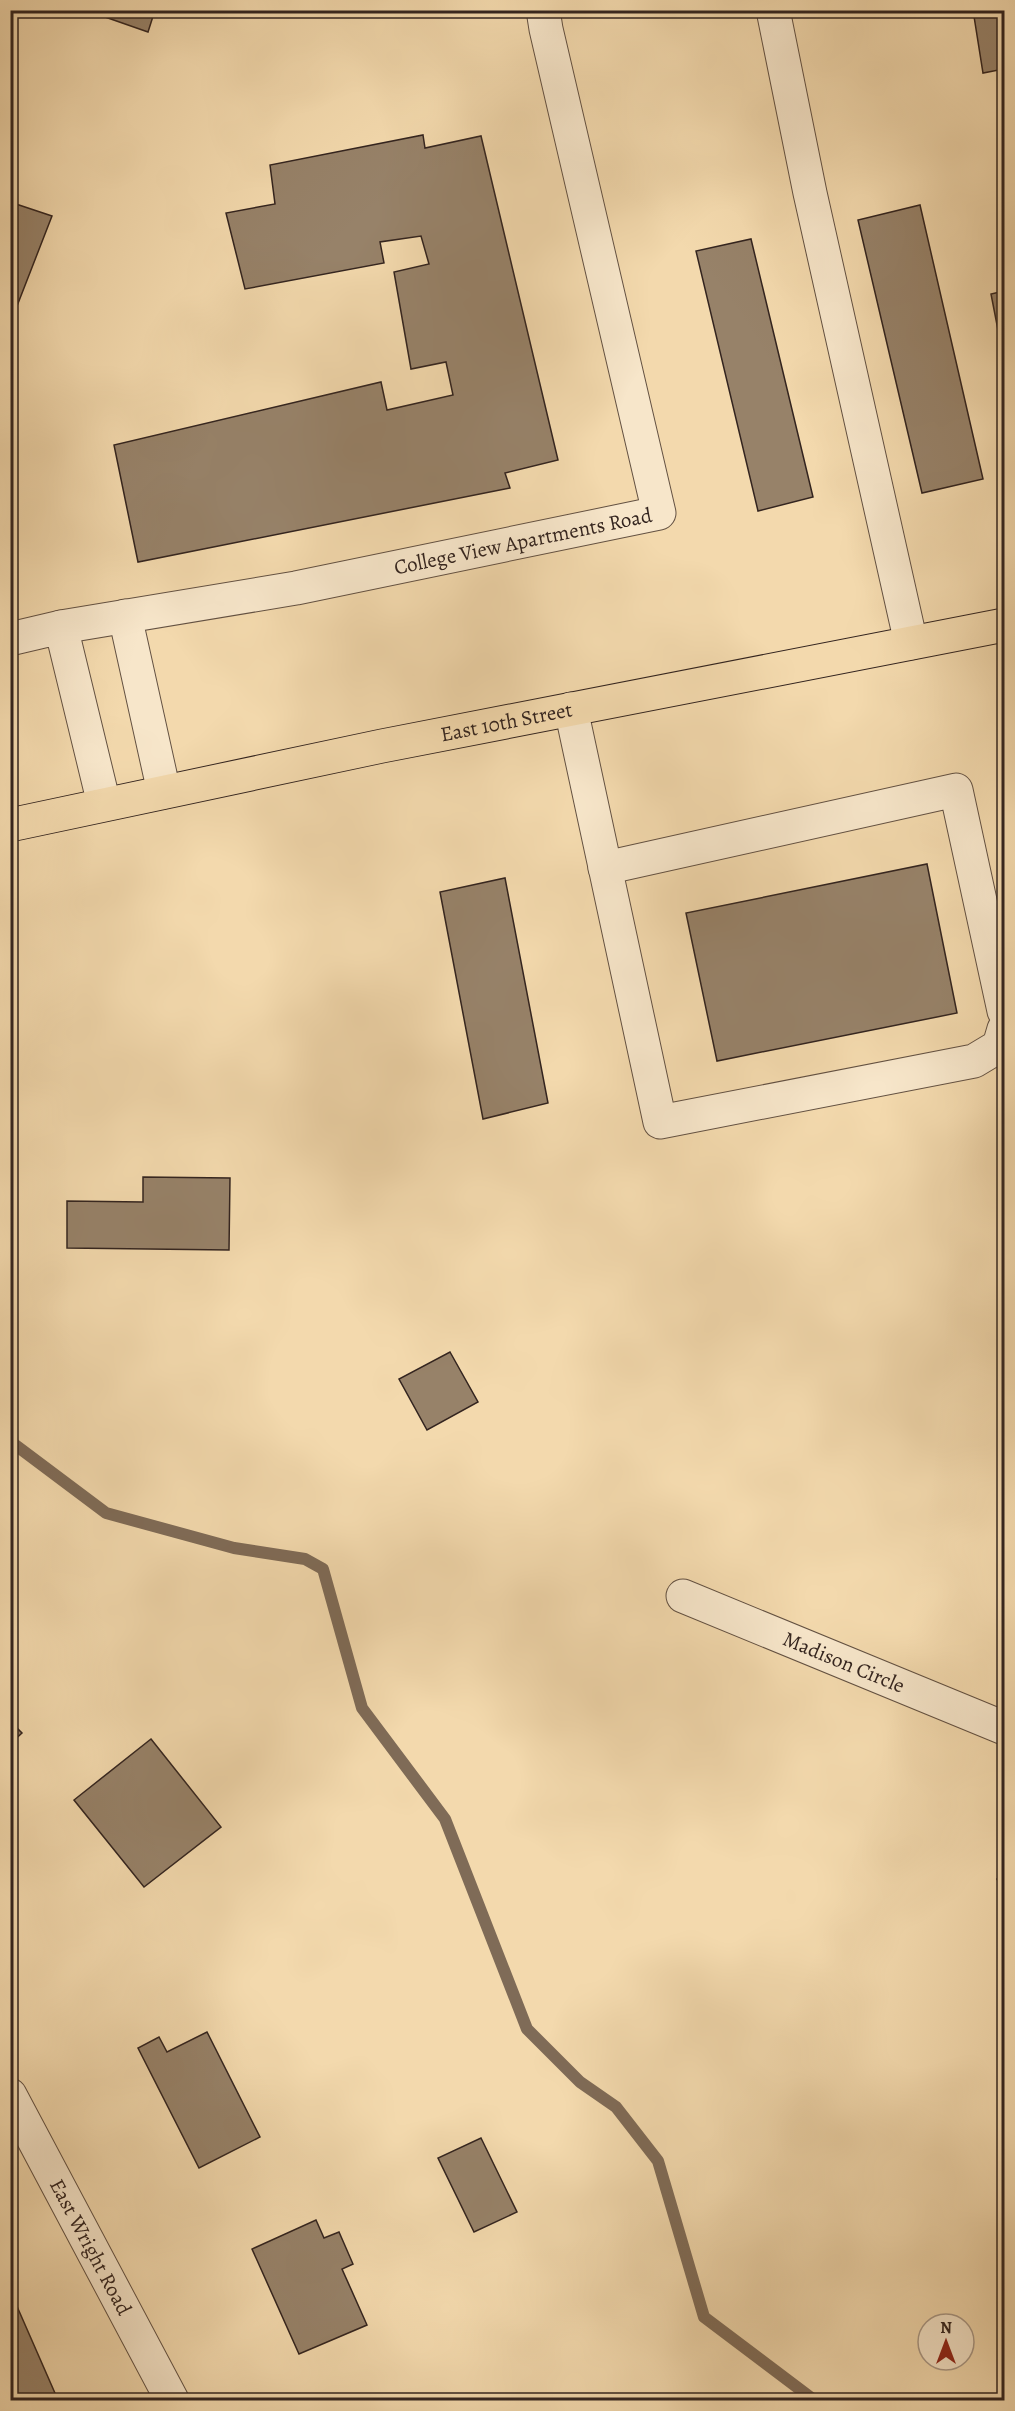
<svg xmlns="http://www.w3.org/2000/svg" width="1015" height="2411" viewBox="0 0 1015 2411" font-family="Alegreya,serif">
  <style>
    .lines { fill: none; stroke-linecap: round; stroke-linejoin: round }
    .stream { stroke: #7f6b57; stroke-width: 12 }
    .building { fill: #978269; stroke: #33241f; stroke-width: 1.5 }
    .minor-casing { stroke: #635142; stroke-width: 35 }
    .major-casing { stroke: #33241f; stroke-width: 35 }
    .minor { stroke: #f7e6ca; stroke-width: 33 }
    .major { stroke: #f3d9ad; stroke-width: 33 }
    .labels { text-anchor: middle; stroke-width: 6; stroke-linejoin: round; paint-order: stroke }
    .street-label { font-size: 21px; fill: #33241f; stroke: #f7e6ca }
  </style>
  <rect width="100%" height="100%" fill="#f3d9ad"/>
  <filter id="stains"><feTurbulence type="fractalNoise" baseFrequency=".00333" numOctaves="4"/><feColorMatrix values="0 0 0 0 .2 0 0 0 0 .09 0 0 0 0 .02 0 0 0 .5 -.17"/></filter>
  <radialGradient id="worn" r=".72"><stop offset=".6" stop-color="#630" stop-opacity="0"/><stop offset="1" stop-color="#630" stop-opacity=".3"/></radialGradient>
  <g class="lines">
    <!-- stream -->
    <polyline class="stream" points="10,1441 106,1513 234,1548 305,1559 323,1569 362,1708 445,1819 527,2029 580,2082 616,2107 658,2161 704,2317 814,2400"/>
  </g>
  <!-- building -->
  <g class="building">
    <polygon points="85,10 155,10 148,32"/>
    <polygon points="973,10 1004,10 1004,69 983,73"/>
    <polygon points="423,135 425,148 481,136 558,460 505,473 510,488 138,562 114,445 381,382 387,410 453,395 446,362 411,369 394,272 429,264 421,236 380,242 384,263 245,289 226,213 275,204 270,165"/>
    <polygon points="10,202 52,216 10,324"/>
    <polygon points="920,205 983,479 922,493 858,220"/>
    <polygon points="751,239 813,497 758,511 696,251"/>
    <polygon points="1004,291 1004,361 991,294"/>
    <polygon points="927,864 957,1013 717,1061 686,913"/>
    <polygon points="505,878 548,1103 483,1119 440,892"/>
    <polygon points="143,1177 230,1178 229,1250 67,1248 67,1201 143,1202"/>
    <polygon points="450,1352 478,1402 427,1430 399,1379"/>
    <polygon points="10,1721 22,1733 10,1744"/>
    <polygon points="151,1739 221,1827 144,1887 74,1800"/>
    <polygon points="1004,1875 1004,1893 997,1879"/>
    <polygon points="207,2032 260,2137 199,2168 138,2048 159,2037 167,2052"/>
    <polygon points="481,2138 517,2212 474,2232 438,2158"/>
    <polygon points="316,2220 324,2238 339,2232 353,2264 342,2269 367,2325 299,2354 252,2249"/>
    <polygon points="10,2295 12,2295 58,2400 10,2400"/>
  </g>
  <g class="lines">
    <!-- minor casing -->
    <g class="minor-casing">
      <g id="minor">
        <polyline points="773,10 810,193 911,643"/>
        <polyline points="125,616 164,792"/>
        <path id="s1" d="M61 627 296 588 659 513 546 29 543 10"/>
        <polyline points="10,639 61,627 104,804"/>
        <polyline points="571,709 660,1122 974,1061 999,1046 1004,1029"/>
        <polyline points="605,868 956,790 1004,1011"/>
        <path id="s2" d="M683 1596 1004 1728"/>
        <path id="s3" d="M10 2095 172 2400"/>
      </g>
    </g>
    <!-- major casing -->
    <g class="major-casing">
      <g id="major">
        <path id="s4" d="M10 825 382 746 1004 625"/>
      </g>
    </g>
    <!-- minor -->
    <use href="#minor" class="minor"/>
    <!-- major -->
    <use href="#major" class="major"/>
  </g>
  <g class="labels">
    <!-- street labels -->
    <g class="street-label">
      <text dy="7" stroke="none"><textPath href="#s1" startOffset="470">College View Apartments Road</textPath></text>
      <text dy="7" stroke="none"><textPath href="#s4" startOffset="507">East 10th Street</textPath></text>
      <text dy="7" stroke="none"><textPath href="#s2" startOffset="174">Madison Circle</textPath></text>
      <text dy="7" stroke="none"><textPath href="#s3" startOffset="172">East Wright Road</textPath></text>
    </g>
  </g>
  <!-- margin -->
  <rect width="1015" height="2411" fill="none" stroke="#f3d9ad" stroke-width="36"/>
  <rect x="12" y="12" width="991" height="2387" fill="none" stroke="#33241f" stroke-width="3"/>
  <rect x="18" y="18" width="979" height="2375" fill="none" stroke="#33241f" stroke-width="1.5"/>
  <!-- north arrow -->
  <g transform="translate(946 2342)"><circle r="28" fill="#f7e6ca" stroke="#a99886" stroke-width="1.5"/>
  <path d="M0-4.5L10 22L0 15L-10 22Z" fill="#8f2418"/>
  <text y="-9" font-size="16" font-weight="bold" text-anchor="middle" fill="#33241f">N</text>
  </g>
  <rect width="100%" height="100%" filter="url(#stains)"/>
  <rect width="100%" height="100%" fill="url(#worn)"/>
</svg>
